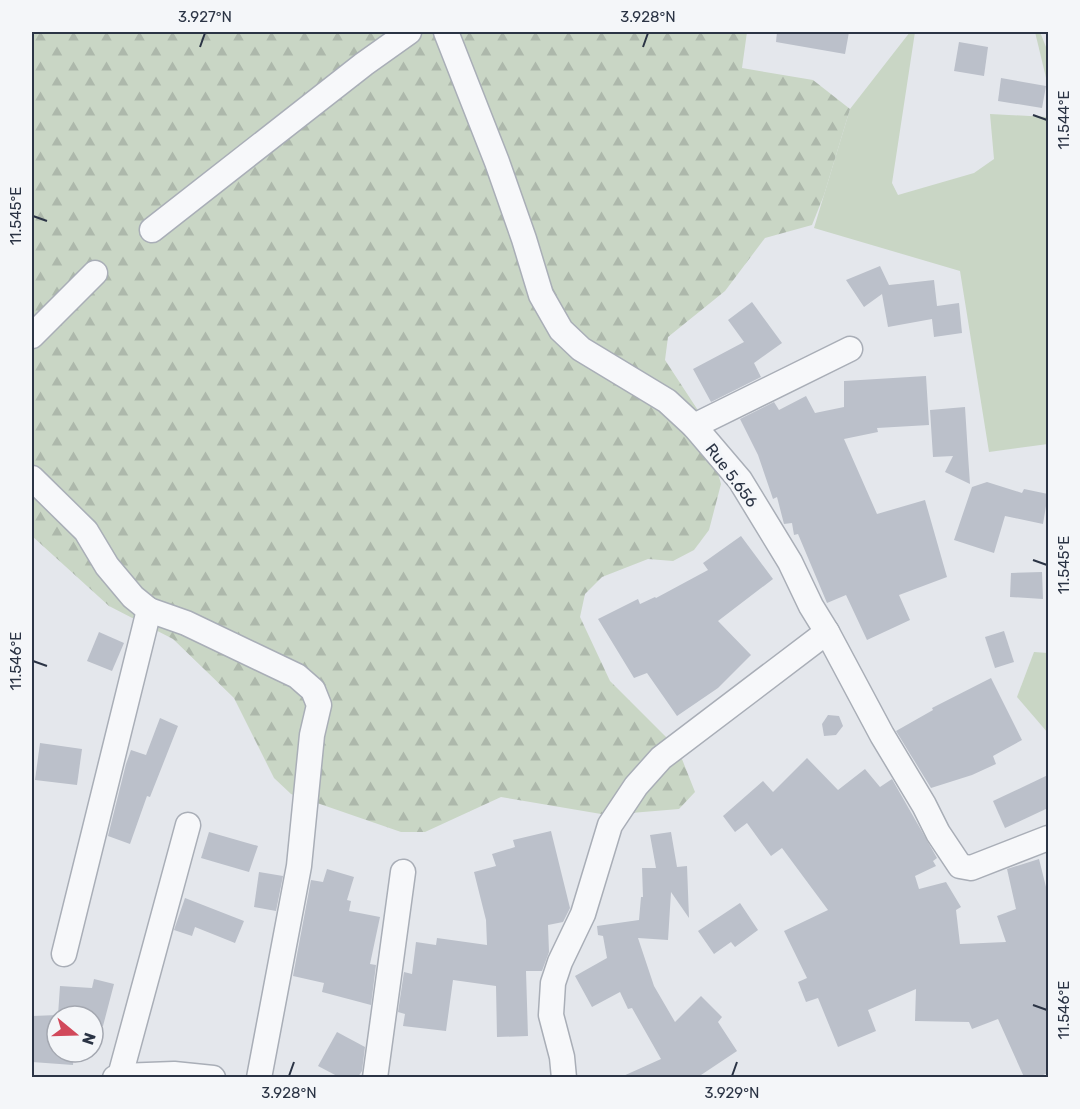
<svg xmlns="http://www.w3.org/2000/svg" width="1080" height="1109" viewBox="0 0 1080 1109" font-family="Rubik,sans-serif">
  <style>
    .grass { fill: #c9d6c5 }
    .forest { fill: url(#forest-firs) }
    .building { fill: #bbc0ca }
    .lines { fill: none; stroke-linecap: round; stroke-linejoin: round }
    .street-casing { stroke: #a9aeb7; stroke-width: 27 }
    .street { stroke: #f7f8fa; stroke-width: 24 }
    .ticks { fill: none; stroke: #2b3445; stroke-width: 2 }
    .labels { text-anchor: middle; stroke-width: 6; stroke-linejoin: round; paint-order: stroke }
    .street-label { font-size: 16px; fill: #2b3445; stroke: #f4f6f9 }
    .neatline { fill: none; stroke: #2b3445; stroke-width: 2 }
    .ticks-label { font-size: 15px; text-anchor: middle; fill: #2b3445 }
  </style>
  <defs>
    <pattern id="forest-firs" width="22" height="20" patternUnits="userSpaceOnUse" patternTransform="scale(1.5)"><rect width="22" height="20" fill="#c9d6c5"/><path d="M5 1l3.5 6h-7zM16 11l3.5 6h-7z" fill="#adb8ab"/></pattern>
  </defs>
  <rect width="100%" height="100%" fill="#e4e7ec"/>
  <!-- grass -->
  <g class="grass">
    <polygon points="910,32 915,32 892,183 898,195 974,173 994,159 990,114 1048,117 1048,444 989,452 960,271 814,228 850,109"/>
    <polygon points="1035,32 1040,32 1048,52 1048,86"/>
    <polygon points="1034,652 1048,653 1048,733 1017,697"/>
  </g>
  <!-- forest -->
  <polygon class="forest" points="32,32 747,32 742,68 813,80 850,109 824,195 812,225 765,238 725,291 668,337 665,360 703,418 721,484 709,530 694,550 673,561 648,559 602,577 585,594 580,617 610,681 678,749 695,792 679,809 607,815 501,797 425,832 401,832 291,794 274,778 234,698 173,639 109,606 32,536"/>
  <!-- building -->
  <g class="building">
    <polygon points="777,32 849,32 845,54 776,42"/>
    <polygon points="959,42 988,47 984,76 954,71"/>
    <polygon points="1001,78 1046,86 1042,108 998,101"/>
    <polygon points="880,266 889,285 934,280 937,306 959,303 962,333 934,337 932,319 888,327 882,294 864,307 846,280"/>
    <polygon points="752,302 782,343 754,363 761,377 711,402 693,369 744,342 728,320"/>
    <polygon points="926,376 929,425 877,428 878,432 844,439 877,514 925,500 947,577 899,595 910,620 867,640 846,595 827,603 798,534 794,535 792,523 784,524 777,497 773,499 758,455 740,419 774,402 779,410 806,396 815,413 844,407 844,381"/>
    <polygon points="965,407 968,455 970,484 945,472 953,456 933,457 930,410"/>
    <polygon points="987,482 1022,493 1024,489 1048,494 1043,524 1005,516 994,553 954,540 972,487"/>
    <polygon points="741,536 773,579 718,621 751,655 718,688 677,716 647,673 634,678 598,619 638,599 640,604 655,597 656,598 708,570 703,563"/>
    <polygon points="1042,572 1043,599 1010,597 1011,573"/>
    <polygon points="1004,631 1014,662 995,668 985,637"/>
    <polygon points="99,632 124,643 112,671 87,661"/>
    <polygon points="991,678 1022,740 993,756 996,764 972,775 931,788 896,731 933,710 932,708"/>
    <polygon points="828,715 839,716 843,726 836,735 824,736 822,724"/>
    <polygon points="160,718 178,726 150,797 147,796 130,844 108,836 126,764 131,750 146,755"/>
    <polygon points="40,743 82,749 77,785 35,780"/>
    <polygon points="807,758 838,790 865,769 880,787 892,779 937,858 933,861 936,866 915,876 919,889 946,882 961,907 956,910 960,944 1006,942 997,916 1016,909 1007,869 1039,859 1048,895 1048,1073 1038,1077 1024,1077 998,1019 972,1029 969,1022 915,1021 916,989 868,1010 876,1031 838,1047 818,998 806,1002 798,982 807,978 784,931 828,910 782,848 771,856 747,823 735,832 723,816 763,781 773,792"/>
    <polygon points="1048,775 1048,808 1005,828 993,801"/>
    <polygon points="551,831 570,908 563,922 548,925 549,952 542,971 526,971 528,1036 497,1037 496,986 453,980 446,1031 403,1026 405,1014 398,1012 404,972 412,974 416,942 436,945 437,938 487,945 486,920 474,872 496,866 492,854 515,847 513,840"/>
    <polygon points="209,832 258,846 249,872 201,858"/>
    <polygon points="671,832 677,867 687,866 689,918 671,892 668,940 638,938 654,986 675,1022 701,996 722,1017 718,1022 737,1051 698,1077 621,1077 661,1059 632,1008 628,1009 620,992 592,1007 575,976 607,958 603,936 598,935 597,926 639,920 641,897 643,897 642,868 656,868 650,835"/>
    <polygon points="327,869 354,877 347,900 351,901 349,911 380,917 370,964 376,965 371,1005 322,992 324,983 293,976 311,880 323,882"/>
    <polygon points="259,872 283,876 276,911 254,907"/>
    <polygon points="185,898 244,921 235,943 195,927 192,936 174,930"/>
    <polygon points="740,903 758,930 735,947 731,942 714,954 698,931"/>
    <polygon points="94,979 114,984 103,1026 97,1025 96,1036 93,1036 93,1016 57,1016 57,1052 74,1052 73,1065 32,1062 32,1016 58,1015 60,986 92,988"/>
    <polygon points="337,1032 365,1047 362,1071 358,1077 339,1077 318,1066"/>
  </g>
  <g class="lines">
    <!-- street casing -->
    <g class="street-casing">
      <g id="street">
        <polyline points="446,32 497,162 524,239 541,295 561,330 581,349 667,401 694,426 740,480 790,562 811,606 827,632 882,735 924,805 938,833 960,866 971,868 1048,838"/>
        <polyline points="152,230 364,64 409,32"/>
        <polyline points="32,336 95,273"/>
        <polyline points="694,426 850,349"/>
        <polyline points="32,478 86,531 107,566 133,597 149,610 186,623 297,676 313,690 319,705 312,735 299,866 259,1078"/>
        <polyline points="64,954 149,610"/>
        <polyline points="120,1076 188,825"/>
        <polyline points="115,1078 120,1076 174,1074 213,1078"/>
        <polyline points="375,1078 403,872"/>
        <polyline points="564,1078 562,1057 551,1015 553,983 560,962 583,914 610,825 636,786 661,758 827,632"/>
      </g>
    </g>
    <!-- street -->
    <use href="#street" class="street"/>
  </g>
  <!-- ticks -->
  <path class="ticks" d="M200 47 205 33M643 47 648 33M1033 115 1047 120M33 216 47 221M1033 560 1047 565M33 661 47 666M1033 1005 1047 1010M289 1076 294 1062M732 1076 737 1062"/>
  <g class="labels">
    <!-- street labels -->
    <g class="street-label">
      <text transform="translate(732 475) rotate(53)" y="6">Rue 5.656</text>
    </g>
  </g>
  <!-- border -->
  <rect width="1080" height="1109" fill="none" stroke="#f4f6f9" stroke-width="66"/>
  <!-- north arrow -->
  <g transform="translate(75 1034) rotate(109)"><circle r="28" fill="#f4f6f9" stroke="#a4a8b1" stroke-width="1.5"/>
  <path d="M0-4.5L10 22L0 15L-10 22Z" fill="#d1495b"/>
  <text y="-9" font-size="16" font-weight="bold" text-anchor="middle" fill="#2b3445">N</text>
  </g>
  <rect x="33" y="33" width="1014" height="1043" class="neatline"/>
  <g class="ticks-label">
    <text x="205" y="22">3.927°N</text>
    <text x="648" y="22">3.928°N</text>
    <text transform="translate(1064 120) rotate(-90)" y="5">11.544°E</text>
    <text transform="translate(16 216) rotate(-90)" y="5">11.545°E</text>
    <text transform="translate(1064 565) rotate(-90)" y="5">11.545°E</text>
    <text transform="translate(16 661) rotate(-90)" y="5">11.546°E</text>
    <text transform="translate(1064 1010) rotate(-90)" y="5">11.546°E</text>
    <text x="289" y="1098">3.928°N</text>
    <text x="732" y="1098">3.929°N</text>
  </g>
</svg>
